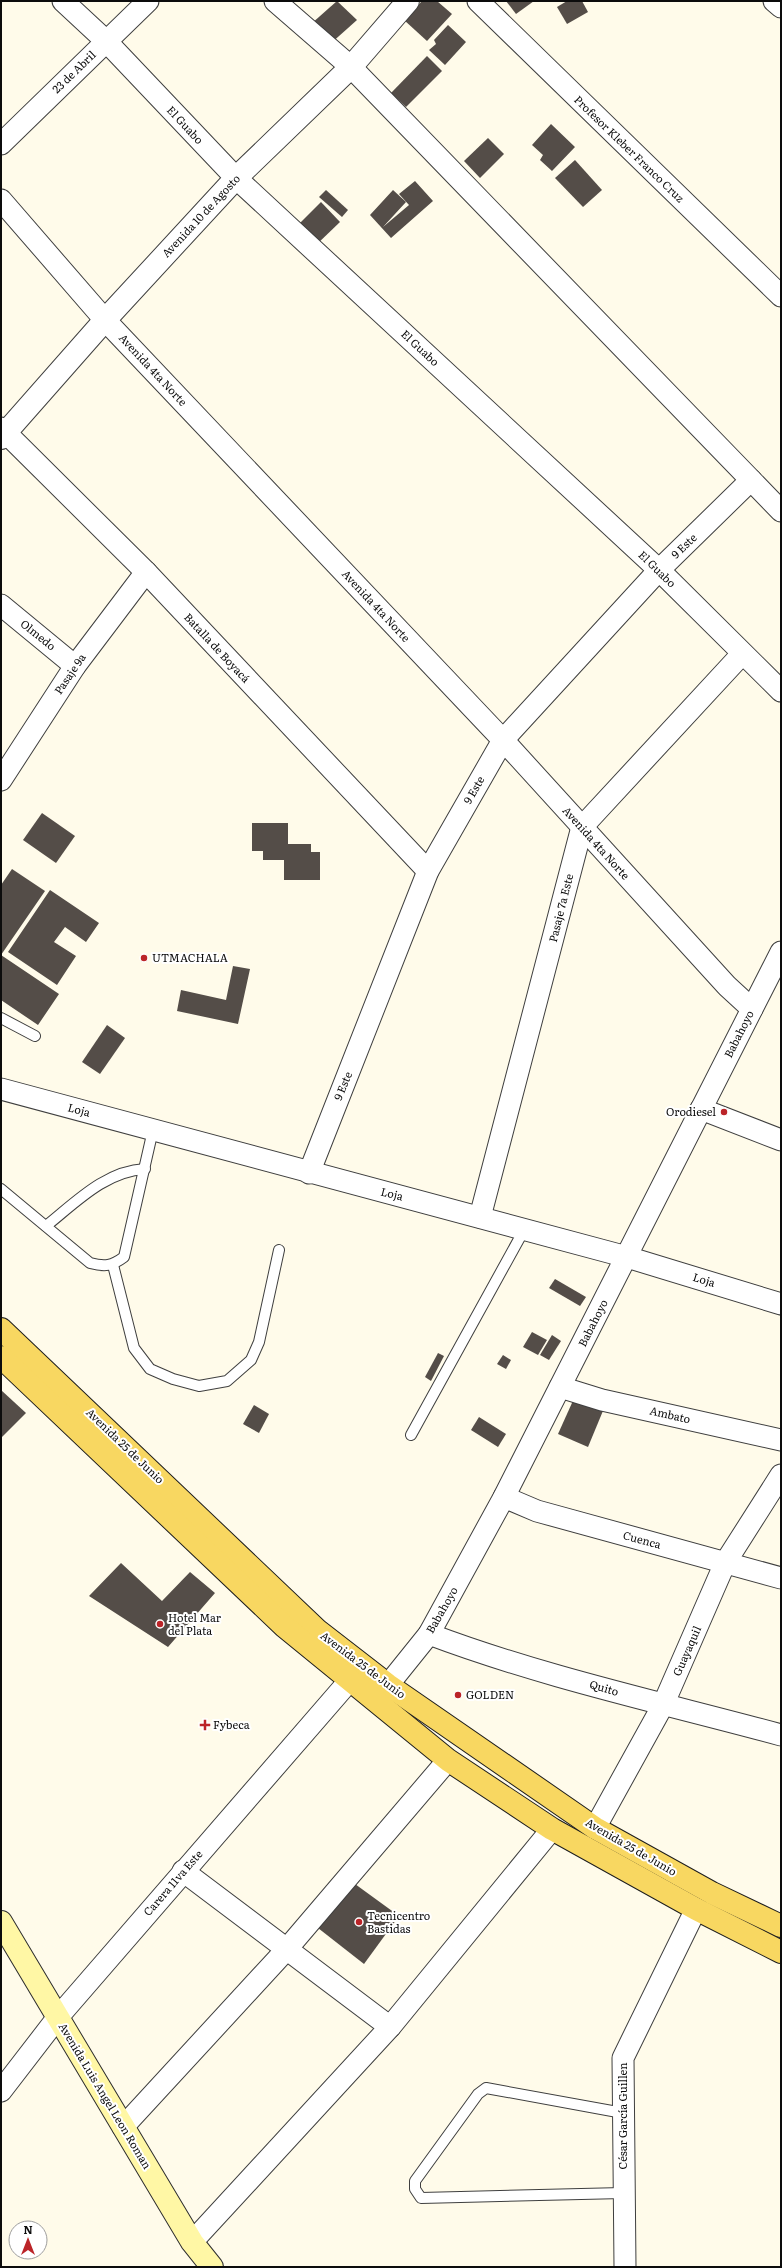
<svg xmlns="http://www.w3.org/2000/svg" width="782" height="2268" viewBox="0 0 782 2268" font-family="Literata,serif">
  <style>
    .building { fill: #544d48 }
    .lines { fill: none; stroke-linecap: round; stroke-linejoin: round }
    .service-casing { stroke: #3f3f3f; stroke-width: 12 }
    .minor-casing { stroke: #3f3f3f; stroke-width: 23 }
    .tertiary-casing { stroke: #3f3f3f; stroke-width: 24 }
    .secondary-casing { stroke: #2e2e2e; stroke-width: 24 }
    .primary-casing { stroke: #1d1d1d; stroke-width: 24 }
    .service { stroke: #fff; stroke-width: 10 }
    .minor { stroke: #fff; stroke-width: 21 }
    .tertiary { stroke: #fff; stroke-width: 22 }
    .secondary { stroke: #fff7a5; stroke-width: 22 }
    .primary { stroke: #f8d761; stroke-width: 22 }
    .poi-dot { fill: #bb2428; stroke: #fff; stroke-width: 1.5 }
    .labels { text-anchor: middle; stroke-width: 4; stroke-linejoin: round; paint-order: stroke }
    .street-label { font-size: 11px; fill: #0c0c0c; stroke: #fff }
    .poi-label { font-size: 11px; fill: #0c0c0c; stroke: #fff; text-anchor: start }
  </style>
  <rect width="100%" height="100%" fill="#fffbea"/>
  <!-- building -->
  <g class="building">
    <polygon points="337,1 357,20 329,45 311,24"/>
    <polygon points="422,1 437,1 452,14 427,41 404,20"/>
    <polygon points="506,1 534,1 516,14"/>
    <polygon points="567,1 582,1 588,12 567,24 557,7"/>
    <polygon points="448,25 466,42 445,65 429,50 436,44 434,40"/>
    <polygon points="427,56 442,71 406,107 391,93"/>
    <polygon points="551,124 575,147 552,171 540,160 543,155 532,145"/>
    <polygon points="488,138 504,154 480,178 464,161"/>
    <polygon points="575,160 602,190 583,207 555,178"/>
    <polygon points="415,181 433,201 391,238 370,215 393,190 406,202 383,227 409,205 399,194"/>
    <polygon points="326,190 348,210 342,217 319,197"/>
    <polygon points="321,202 340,222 314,247 295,228"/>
    <polygon points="42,813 75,836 56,863 23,840"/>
    <polygon points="252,823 288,823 288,844 311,844 311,852 320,852 320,880 284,880 284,860 263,860 263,851 252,851"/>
    <polygon points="12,869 45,891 1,955 59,994 38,1025 1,1000 1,885"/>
    <polygon points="50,890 99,923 86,942 65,927 54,942 76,956 57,985 8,952"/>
    <polygon points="233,966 250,969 238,1024 177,1011 181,990 226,1000"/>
    <polygon points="107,1025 125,1038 100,1074 82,1062"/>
    <polygon points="555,1279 586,1297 580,1306 549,1288"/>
    <polygon points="532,1332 547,1340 538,1355 523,1347"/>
    <polygon points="552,1335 561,1341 549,1360 540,1355"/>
    <polygon points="438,1353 444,1356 431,1381 425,1377"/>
    <polygon points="503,1355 511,1360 506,1369 497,1364"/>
    <polygon points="1,1390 26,1413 1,1438"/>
    <polygon points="576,1394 605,1406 588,1447 558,1434"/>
    <polygon points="254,1405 269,1414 259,1433 243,1424"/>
    <polygon points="479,1417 506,1434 498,1447 471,1430"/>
    <polygon points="121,1563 162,1601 190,1572 215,1593 168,1647 89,1596"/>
    <polygon points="355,1884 399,1916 364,1964 318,1928"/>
  </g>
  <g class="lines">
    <!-- service casing -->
    <g class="service-casing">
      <g id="service">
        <polyline points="1,1018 35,1036"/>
        <path d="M1 1189 90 1263C105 1267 112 1266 124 1257L153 1130"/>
        <path d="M46 1226C75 1203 105 1171 145 1169"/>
        <polyline points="113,1265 134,1348 150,1369 173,1379 199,1386 227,1381 251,1360 259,1342 279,1250"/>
        <polyline points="411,1435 524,1230"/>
        <polyline points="623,2113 486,2088 478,2094 415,2181 415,2189 421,2198 623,2193"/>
      </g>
    </g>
    <!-- minor casing -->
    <g class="minor-casing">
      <g id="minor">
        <polyline points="63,1 106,41 236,178 659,570 781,691"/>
        <polyline points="275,1 351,67 781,511"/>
        <polyline points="478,1 781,296"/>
        <polyline points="774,1 781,7"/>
        <polyline points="1,144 148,1"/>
        <polyline points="1,200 105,320 503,740 727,986 752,1009"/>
        <polyline points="1,428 146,572 428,871"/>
        <polyline points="1,605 75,666"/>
        <polyline points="1,780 75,666 146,572"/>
        <polyline points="1,1089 627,1257 781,1304"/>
        <polyline points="701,1109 781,1140"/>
        <polyline points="309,1173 428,871 503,740 659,570 751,480"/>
        <polyline points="480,1217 582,827 742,654"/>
        <polyline points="560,1387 602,1400 781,1440"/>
        <polyline points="504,1497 537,1511 781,1578"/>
        <path d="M429 1634C543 1677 663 1703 781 1735"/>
        <polyline points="388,1685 429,1634 504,1497 781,952"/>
        <polyline points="595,1828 663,1705 725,1563 781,1475"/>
        <polyline points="183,1871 390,2027"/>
        <polyline points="1,2091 58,2017 350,1680"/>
        <polyline points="123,2127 286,1950 448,1760"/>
        <polyline points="192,2242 390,2027 552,1829"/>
        <polyline points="625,2267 623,2058 696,1909"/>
      </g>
    </g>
    <!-- tertiary casing -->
    <g class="tertiary-casing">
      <polyline id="tertiary" points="1,438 105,320 236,178 351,67 408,1"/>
    </g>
    <!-- secondary casing -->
    <g class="secondary-casing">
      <polyline id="secondary" points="1,1922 192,2242 212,2267"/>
    </g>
    <!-- primary casing -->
    <g class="primary-casing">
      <g id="primary">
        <polyline points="1,1329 317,1630 388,1685 595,1828 712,1893 781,1926"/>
        <polyline points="1,1357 285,1627 448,1760 552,1829 696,1909 781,1952"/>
      </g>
    </g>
    <!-- service -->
    <use href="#service" class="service"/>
    <!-- minor -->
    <use href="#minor" class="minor"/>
    <!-- tertiary -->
    <use href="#tertiary" class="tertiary"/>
    <!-- secondary -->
    <use href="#secondary" class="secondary"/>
    <!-- primary -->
    <use href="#primary" class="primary"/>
  </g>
  <!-- markers -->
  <g class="poi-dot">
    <circle cx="144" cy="958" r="4"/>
    <circle cx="724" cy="1112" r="4"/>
    <circle cx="160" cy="1624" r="4"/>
    <circle cx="458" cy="1695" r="4"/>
    <path d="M203 1719h4v4h4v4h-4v4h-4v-4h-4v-4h4z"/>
    <circle cx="359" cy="1922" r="4"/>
  </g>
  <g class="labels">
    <!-- street labels -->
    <g class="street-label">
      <text transform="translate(74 72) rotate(-44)" y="4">23 de Abril</text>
      <text transform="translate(185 125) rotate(47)" y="4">El Guabo</text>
      <text transform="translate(629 149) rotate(44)" y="4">Profesor Kleber Franco Cruz</text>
      <text transform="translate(201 216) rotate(-47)" y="4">Avenida 10 de Agosto</text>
      <text transform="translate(420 348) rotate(43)" y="4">El Guabo</text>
      <text transform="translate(153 370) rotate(47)" y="4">Avenida 4ta Norte</text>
      <text transform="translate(684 546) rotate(-44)" y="4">9 Este</text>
      <text transform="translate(657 569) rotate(44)" y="4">El Guabo</text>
      <text transform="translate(376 606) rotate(47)" y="4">Avenida 4ta Norte</text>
      <text transform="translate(38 635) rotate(39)" y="4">Olmedo</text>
      <text transform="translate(217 648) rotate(47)" y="4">Batalla de Boyacá</text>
      <text transform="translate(70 674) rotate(-56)" y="4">Pasaje 9a</text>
      <text transform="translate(474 790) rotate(-60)" y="4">9 Este</text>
      <text transform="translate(596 843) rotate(48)" y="4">Avenida 4ta Norte</text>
      <text transform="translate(561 908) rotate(-76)" y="4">Pasaje 7a Este</text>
      <text transform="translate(739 1034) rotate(-63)" y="4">Babahoyo</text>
      <text transform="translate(343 1086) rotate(-68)" y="4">9 Este</text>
      <text transform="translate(79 1110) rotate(15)" y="4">Loja</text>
      <text transform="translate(392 1194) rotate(14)" y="4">Loja</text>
      <text transform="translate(704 1280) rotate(17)" y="4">Loja</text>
      <text transform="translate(593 1323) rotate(-63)" y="4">Babahoyo</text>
      <text transform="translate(670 1415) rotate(13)" y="4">Ambato</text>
      <text transform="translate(125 1446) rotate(44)" y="4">Avenida 25 de Junio</text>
      <text transform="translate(642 1540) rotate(15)" y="4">Cuenca</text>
      <text transform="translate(442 1610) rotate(-60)" y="4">Babahoyo</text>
      <text transform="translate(687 1651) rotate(-66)" y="4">Guayaquil</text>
      <text transform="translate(363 1665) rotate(37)" y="4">Avenida 25 de Junio</text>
      <text transform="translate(604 1688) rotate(16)" y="4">Quito</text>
      <text transform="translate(631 1847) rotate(30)" y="4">Avenida 25 de Junio</text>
      <text transform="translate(173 1883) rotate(-49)" y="4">Carera 11va Este</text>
      <text transform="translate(105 2096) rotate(59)" y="4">Avenida Luis Angel Leon Roman</text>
      <text transform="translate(623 2116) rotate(-90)" y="4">César García Guillen</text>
    </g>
    <!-- poi labels -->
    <g class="poi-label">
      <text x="152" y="962">UTMACHALA</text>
      <text x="716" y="1116" text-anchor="end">Orodiesel</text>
      <text x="168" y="1622">Hotel Mar<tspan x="168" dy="13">del Plata</tspan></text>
      <text x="466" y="1699">GOLDEN</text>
      <text x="213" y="1729">Fybeca</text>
      <text x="367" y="1920">Tecnicentro<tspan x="367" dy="13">Bastidas</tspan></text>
    </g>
  </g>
  <!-- border -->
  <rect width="782" height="2268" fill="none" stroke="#0c0c0c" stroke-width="4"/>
  <!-- north arrow -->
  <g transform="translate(28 2240)"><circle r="19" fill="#ffffff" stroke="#9e9e9e"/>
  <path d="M0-3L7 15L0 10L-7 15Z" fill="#bb2428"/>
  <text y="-6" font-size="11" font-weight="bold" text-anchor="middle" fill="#0c0c0c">N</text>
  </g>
</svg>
